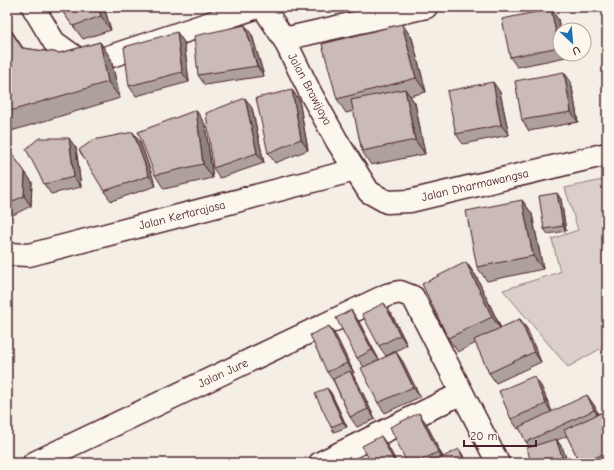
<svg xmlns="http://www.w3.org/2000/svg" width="614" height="470" viewBox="0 0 614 470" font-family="'Comic Neue',sans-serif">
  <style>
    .green { fill: #dbd0c9; stroke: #92787a }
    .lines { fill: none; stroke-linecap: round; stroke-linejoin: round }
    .minor-casing { stroke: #4a1f2b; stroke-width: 25 }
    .minor { stroke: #fbf7ec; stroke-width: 22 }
    .wall { fill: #aea19d; stroke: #4a1f2b }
    .shaded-wall { fill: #8d837f; stroke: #4a1f2b }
    .building { fill: #cabbb6; stroke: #4a1f2b }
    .labels { text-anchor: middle; stroke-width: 3; stroke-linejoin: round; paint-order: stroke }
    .street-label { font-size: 12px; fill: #4a1f2b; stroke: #fbf7ec }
  </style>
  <rect width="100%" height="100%" fill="#f4eee4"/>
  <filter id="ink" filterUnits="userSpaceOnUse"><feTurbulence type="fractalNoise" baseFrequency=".025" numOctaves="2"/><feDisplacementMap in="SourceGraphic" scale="8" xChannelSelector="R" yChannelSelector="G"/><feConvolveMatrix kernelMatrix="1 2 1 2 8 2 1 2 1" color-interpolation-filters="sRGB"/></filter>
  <g filter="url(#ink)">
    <!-- green -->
    <polygon class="green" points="607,179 607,345 568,367 503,290 560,272 552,239 578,230 565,188"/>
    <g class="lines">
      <!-- minor casing -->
      <g class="minor-casing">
        <g id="minor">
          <polyline points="33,7 54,42 79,60 102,59 258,7"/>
          <polyline points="263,7 284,39 311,94 337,141 369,192 387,202 410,201 607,154"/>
          <polyline points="284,39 426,7"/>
          <polyline points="7,254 29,255 355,170"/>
          <polyline points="34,463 387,295 400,292 413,297 498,463"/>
          <polyline points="320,463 462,393"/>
        </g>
      </g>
      <!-- minor -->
      <use href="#minor" class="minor"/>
    </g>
    <!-- wall -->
    <g class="wall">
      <polygon points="59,7 104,7 111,30 83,39"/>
      <polygon points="558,19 560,30 560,54 565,54 566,57 517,67 510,57"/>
      <polygon points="7,24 23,48 60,53 100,42 111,59 120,98 8,132 7,130"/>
      <polygon points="402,24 412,38 426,92 410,96 415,103 425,154 371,165 362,151 354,111 346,113 337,99"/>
      <polygon points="252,35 264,76 205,85 198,75"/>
      <polygon points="184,42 189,82 136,96 129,86"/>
      <polygon points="571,82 578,122 529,131 522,120"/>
      <polygon points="292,90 299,100 308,150 275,163 268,153"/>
      <polygon points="500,92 509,135 463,144 456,134"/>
      <polygon points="252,108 264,163 220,178 213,168"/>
      <polygon points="205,124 213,178 164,189 155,175"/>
      <polygon points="140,142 156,186 111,201 104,191"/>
      <polygon points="7,147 32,182 31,206 7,218"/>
      <polygon points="76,148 81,187 51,194 44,184"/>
      <polygon points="561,199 566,231 548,234 544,229"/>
      <polygon points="522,200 532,214 543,269 487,281 477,267"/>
      <polygon points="466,262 476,276 501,328 520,319 527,329 541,362 496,383 489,373 476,343 458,352 448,338"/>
      <polygon points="391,313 407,345 386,356 379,346"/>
      <polygon points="358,320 379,360 396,352 403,362 420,397 385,413 378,403 364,367 357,358"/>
      <polygon points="336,336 354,373 352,374 357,381 375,419 357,427 350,417 334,382 327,372"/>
      <polygon points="541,386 552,412 594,405 598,414 607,410 607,463 580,463 567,436 557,440 563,449 530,447 526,442 520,428 518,429 511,419"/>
      <polygon points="327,388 331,393 347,427 334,432 331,427"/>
      <polygon points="426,423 443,457 466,460 467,463 407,463"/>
    </g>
    <!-- shaded-wall -->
    <g class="shaded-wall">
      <polygon points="98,7 104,7 111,30 101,16"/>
      <polygon points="551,9 558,19 560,30 560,48 559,47"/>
      <polygon points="7,24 34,65 22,48 7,25"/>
      <polygon points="402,24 412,38 426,92 416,78"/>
      <polygon points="245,25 252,35 264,76 257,66"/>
      <polygon points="177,32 184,42 189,82 182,72"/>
      <polygon points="100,42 111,59 120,98 108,82"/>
      <polygon points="564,72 571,82 578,122 571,112"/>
      <polygon points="493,82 500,92 509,135 501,125"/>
      <polygon points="405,89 415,103 425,154 415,140"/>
      <polygon points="292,90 299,100 308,150 301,139"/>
      <polygon points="245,98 252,108 264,163 257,153"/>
      <polygon points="196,110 205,124 213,178 203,164"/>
      <polygon points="133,132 140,142 156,186 149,176"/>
      <polygon points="69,138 76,148 81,187 74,177"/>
      <polygon points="25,172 32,182 31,206 24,196"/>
      <polygon points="557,193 561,199 566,231 563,226"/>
      <polygon points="522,200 532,214 543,269 533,256"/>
      <polygon points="466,262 476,276 502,331 492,317"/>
      <polygon points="384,303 391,313 407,345 400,335"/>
      <polygon points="351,310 358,320 379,360 372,350"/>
      <polygon points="520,319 527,329 541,362 534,352"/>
      <polygon points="329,326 336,336 354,373 347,363"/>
      <polygon points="396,352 403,362 420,397 413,387"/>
      <polygon points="350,371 357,381 375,419 368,409"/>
      <polygon points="534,376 541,386 553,414 546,404"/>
      <polygon points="327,388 331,393 347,427 343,422"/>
      <polygon points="587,395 594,405 601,420 594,410"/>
      <polygon points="419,413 426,423 445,462 438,452"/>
      <polygon points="381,436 388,446 397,463 395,463"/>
      <polygon points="556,439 563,449 568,463 564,463"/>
      <polygon points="459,449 466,460 467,463 465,463"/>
    </g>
    <!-- building -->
    <g class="building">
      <polygon points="59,7 98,7 101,16 73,26"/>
      <polygon points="551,9 559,47 510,57 502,19"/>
      <polygon points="402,24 416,78 337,99 322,44"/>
      <polygon points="7,25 22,48 60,53 100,42 108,82 7,112"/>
      <polygon points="245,25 257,66 198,75 194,36"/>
      <polygon points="177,32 182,72 129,86 124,47"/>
      <polygon points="564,72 571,112 522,120 515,81"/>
      <polygon points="493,82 501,125 456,134 447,91"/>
      <polygon points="405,89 415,140 362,151 351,100"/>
      <polygon points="292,90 301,139 268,153 256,98"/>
      <polygon points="245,98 257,153 213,168 206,113"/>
      <polygon points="196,110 203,164 155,175 138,132"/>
      <polygon points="133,132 149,176 104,191 79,150 93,140"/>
      <polygon points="39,138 69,138 74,177 44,184 26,149"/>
      <polygon points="7,147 25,172 24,196 7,204"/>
      <polygon points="557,193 563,226 544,229 539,196"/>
      <polygon points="522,200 533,256 477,267 466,211"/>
      <polygon points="466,262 492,317 448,338 422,284"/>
      <polygon points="384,303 400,335 379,346 362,314"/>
      <polygon points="351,310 372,350 357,358 336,318"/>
      <polygon points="520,319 534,352 489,373 474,340"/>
      <polygon points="329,326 347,363 327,372 310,335"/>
      <polygon points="396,352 413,387 378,403 361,368"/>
      <polygon points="350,371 368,409 350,417 333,379"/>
      <polygon points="534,376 546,404 511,419 499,391"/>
      <polygon points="327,388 343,422 331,427 315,394"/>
      <polygon points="587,395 594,410 526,442 519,427"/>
      <polygon points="607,410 607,452 584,463 580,463 564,430"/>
      <polygon points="419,413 438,452 415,463 407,463 390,427"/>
      <polygon points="381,436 395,463 371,463 362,446"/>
      <polygon points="556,439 564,463 531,463 527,448"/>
      <polygon points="459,449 465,463 431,463"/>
    </g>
  </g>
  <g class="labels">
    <!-- street labels -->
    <g class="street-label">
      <text transform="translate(310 89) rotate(62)" y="4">Jalan Brawijaya</text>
      <text transform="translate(475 185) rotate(-13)" y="4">Jalan Dharmawangsa</text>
      <text transform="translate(182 215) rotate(-14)" y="4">Jalan Kertarajasa</text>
      <text transform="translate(223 373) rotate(-25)" y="4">Jalan Jure</text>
    </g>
  </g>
  <!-- margin -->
  <rect width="614" height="470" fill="none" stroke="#fbf7ec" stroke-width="24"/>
  <rect x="12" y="12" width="590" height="446" fill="none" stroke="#4a1f2b" stroke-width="1.5" filter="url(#ink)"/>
  <!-- north arrow -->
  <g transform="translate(572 42) rotate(154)"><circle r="19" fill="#fbf7ec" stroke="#b4a19f"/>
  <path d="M0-3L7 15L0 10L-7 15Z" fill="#1f6fb2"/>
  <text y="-6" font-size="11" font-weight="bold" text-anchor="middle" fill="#4a1f2b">U</text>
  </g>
  <!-- scale -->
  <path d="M464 440v6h72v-6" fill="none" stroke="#4a1f2b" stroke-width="2"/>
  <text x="470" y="440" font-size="12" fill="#4a1f2b" stroke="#fbf7ec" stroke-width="3" paint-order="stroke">20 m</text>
</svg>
